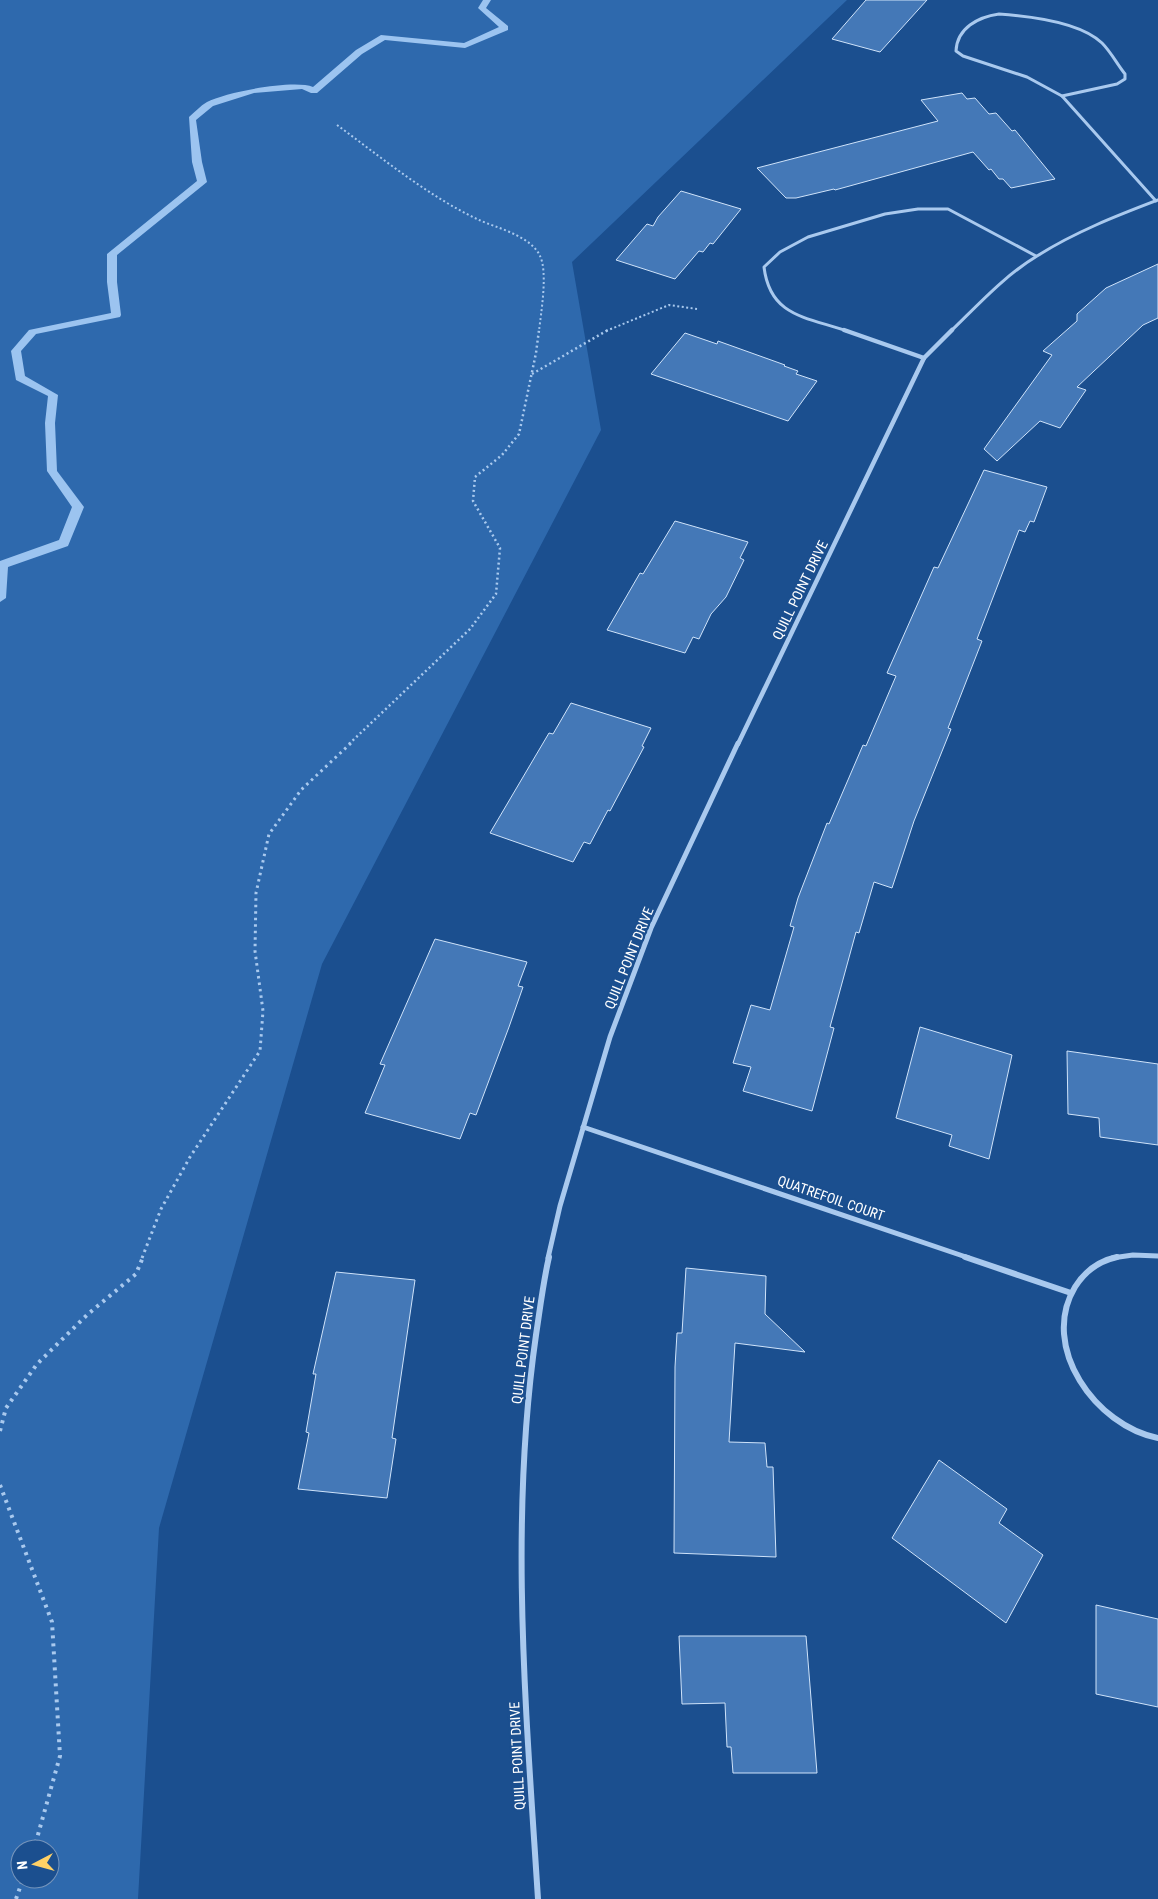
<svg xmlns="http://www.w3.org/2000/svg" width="1158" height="1899" viewBox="0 0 1158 1899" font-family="'Roboto Condensed',sans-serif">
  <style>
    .green { fill: #2e69ad; fill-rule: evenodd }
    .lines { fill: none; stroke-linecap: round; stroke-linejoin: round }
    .stream { fill: #9cc4f0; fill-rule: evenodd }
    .building { fill: #4478b7; stroke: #cfe3fa }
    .path-far3 { stroke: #a9c9ee; stroke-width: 2; stroke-dasharray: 2 2.5; stroke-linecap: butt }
    .path-far2 { stroke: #a9c9ee; stroke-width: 2.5; stroke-dasharray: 2 3; stroke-linecap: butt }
    .path-far1 { stroke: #a9c9ee; stroke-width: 3; stroke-dasharray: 2.5 4; stroke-linecap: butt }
    .path { stroke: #a9c9ee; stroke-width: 4; stroke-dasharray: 3 5; stroke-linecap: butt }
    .minor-far3 { stroke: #a9c9ee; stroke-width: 3 }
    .minor-far2 { stroke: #a9c9ee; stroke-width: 4.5 }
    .minor-far1 { stroke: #a9c9ee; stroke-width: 5 }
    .minor { stroke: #a9c9ee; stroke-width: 6 }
    .labels { text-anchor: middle; stroke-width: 4.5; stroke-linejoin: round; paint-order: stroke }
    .street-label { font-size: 14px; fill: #fff; stroke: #1b4f8f }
  </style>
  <rect width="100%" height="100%" fill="#1b4f8f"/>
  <!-- green -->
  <path class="green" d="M0 0H847L572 262 601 430 322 964 159 1528 138 1899H0ZM20 1849H50V1879H20Z"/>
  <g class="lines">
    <!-- stream -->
    <path class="stream" d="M483 0H491L486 8 508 26V30L465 48 385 40 362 54 317 93H311L302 89 254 93 213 106 196 120 202 162 207 182 117 255V282L121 315 120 317 36 334 21 351 25 376 58 395 55 423 57 471 84 507 68 546 8 567 6 598 0 602V561L59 540 72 507 47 471 45 423 48 396 16 380 11 351 29 330 111 313 107 282V254L197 181 192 162 189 117C195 112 200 106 207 102 226 92 294 79 313 87L356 50 381 35 464 43 499 27 478 8Z"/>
  </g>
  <!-- building -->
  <g class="building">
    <polygon points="866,0 927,0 880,52 832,39"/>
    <polygon points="962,93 967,99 975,98 989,114 996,113 1012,131 1015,130 1055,179 1011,188 1003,179 999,179 991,169 989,170 973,152 835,190 834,189 796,198 786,198 757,168 938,121 921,100"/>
    <polygon points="681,191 741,209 713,244 710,243 703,252 699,251 675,279 616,260 647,224 653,226 658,217"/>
    <polygon points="1158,264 1158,318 1143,325 1077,387 1086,390 1060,428 1040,421 997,461 984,449 1052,355 1043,351 1077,321 1077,314 1106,288"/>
    <polygon points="685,333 717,344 718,341 785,365 784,366 798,371 796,374 817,381 788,421 651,374"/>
    <polygon points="984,470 1047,487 1034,522 1030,521 1025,532 1019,530 977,639 982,641 948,728 951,729 914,821 892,888 874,882 859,933 856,932 830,1027 834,1028 812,1111 743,1091 751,1067 733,1063 751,1005 770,1010 794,927 790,926 798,898 827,823 829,824 863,745 866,746 896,676 887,673 934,567 938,568"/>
    <polygon points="675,521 748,542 740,558 744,560 726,597 711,614 699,639 693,637 685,653 607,630 640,573 643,574"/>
    <polygon points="571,703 651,728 642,746 644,747 610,811 608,810 590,844 584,842 573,862 490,833 549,733 553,734"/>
    <polygon points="435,939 527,962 518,986 523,987 509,1027 476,1115 470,1113 460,1139 365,1113 385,1065 380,1064"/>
    <polygon points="920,1027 1012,1055 989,1159 949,1146 952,1135 896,1118"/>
    <polygon points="1067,1051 1158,1064 1158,1145 1100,1137 1099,1118 1068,1114"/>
    <polygon points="686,1268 766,1276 765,1314 805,1352 735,1343 729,1442 765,1443 767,1467 773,1467 776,1557 674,1553 675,1367 677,1333 682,1333"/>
    <polygon points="336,1272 415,1280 392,1438 396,1439 387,1498 298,1489 309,1433 306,1432 316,1374 313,1374"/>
    <polygon points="939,1460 1007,1509 999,1523 1043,1555 1006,1623 892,1538"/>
    <polygon points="1096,1605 1158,1619 1158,1707 1096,1694"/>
    <polygon points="679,1636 806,1636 817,1773 733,1773 731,1747 727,1747 725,1703 682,1704"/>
  </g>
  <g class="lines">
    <!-- path-far3 -->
    <g class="path-far3">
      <path d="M337 125C382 158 428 196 479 220 497 228 531 236 540 256 548 272 541 313 539 331"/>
      <polyline points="606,331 669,305 697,309"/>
    </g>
    <!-- path-far2 -->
    <g class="path-far2">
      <polyline points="532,374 608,330"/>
      <polyline points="349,744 470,629 496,594 500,548 473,501 475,477 502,455 519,434 536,353 539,330"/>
    </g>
    <!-- path-far1 -->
    <polyline class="path-far1" points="142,1258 161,1209 190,1157 260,1051 263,1011 255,951 256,893 269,834 301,790 351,743"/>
    <!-- path -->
    <g class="path">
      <polyline points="0,1431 6,1408 37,1364 88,1314 136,1274 143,1257"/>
      <polyline points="0,1485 52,1622 60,1756 34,1849"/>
      <polyline points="16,1899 23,1879"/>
    </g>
    <!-- minor-far3 -->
    <g class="minor-far3">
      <path d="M999 14C1028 16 1080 22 1102 43 1111 52 1117 64 1125 74V79L1117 84 1062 96 1027 77 963 56 956 51C957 28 978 17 999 14Z"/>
      <polyline points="1062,96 1156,201"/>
      <path d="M847 331C807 317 770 317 764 267L780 252 808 237 885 214 918 209H948L1036 256"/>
      <path d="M951 331C978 305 1004 276 1037 256 1075 232 1116 216 1158 200"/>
    </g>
    <!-- minor-far2 -->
    <g class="minor-far2">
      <polyline points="844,330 924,358"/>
      <polyline points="738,744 924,358 952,330"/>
    </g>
    <!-- minor-far1 -->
    <g class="minor-far1">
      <polyline points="583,1127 969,1258"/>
      <polyline points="548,1258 560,1206 610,1037 651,928 738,743"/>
      <polyline points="1112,1258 1133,1255 1158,1256"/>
    </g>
    <!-- minor -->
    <g class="minor">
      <polyline points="965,1257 1071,1293"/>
      <path d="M1117 1257C1099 1261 1085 1271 1075 1287 1039 1347 1096 1426 1158 1438"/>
      <path d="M538 1899C526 1711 509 1522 536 1335 540 1309 543 1283 549 1257"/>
    </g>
  </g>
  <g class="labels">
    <!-- street labels -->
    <g class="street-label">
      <text transform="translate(800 590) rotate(-64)" y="5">QUILL POINT DRIVE</text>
      <text transform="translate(629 958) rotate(-68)" y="5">QUILL POINT DRIVE</text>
      <text transform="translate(831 1198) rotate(19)" y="5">QUATREFOIL COURT</text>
      <text transform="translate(523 1350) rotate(-83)" y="5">QUILL POINT DRIVE</text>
      <text transform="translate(517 1756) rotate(-93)" y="5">QUILL POINT DRIVE</text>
    </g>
  </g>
  <!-- north arrow -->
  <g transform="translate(35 1864) rotate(264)"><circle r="24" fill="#1b4f8f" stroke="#7695bc"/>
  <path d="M0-4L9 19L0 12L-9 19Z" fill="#ffd166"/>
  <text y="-8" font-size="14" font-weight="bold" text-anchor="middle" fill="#ffffff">N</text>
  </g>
</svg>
